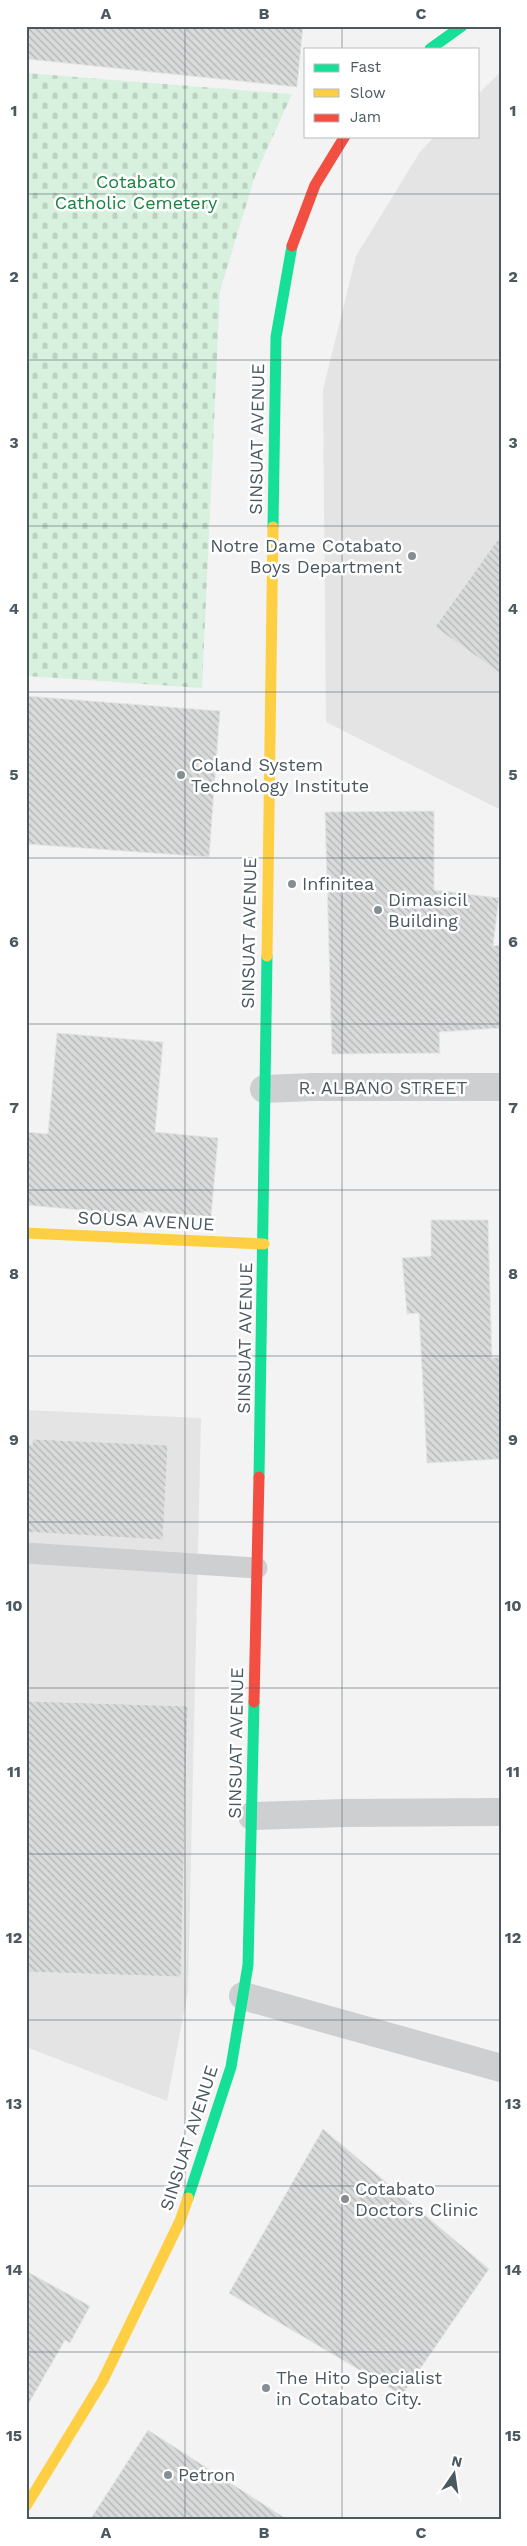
<svg xmlns="http://www.w3.org/2000/svg" width="527" height="2546" viewBox="0 0 527 2546" font-family="'Work Sans',sans-serif">
  <style>
    .education { fill: #e5e4e5 }
    .cemetery { fill: url(#cemetery-stones) }
    .building { fill: url(#building-back-hatch); stroke: #e4e5e6 }
    .lines { fill: none; stroke-linecap: round; stroke-linejoin: round }
    .lane { stroke: #cdcfd1; stroke-width: 21 }
    .street { stroke: #cdcfd1; stroke-width: 28 }
    .fast { stroke: #16e098; stroke-width: 11 }
    .slow { stroke: #ffcf43; stroke-width: 11 }
    .jam { stroke: #f24e42; stroke-width: 11 }
    .grid { fill: none; stroke: #4a5860; stroke-width: 1; stroke-opacity: 0.55 }
    .poi-dot { fill: #858e93; stroke: #fff; stroke-width: 2 }
    .labels { text-anchor: middle; stroke-width: 5; stroke-linejoin: round; paint-order: stroke }
    .park-label { font-size: 18px; fill: #188341; stroke: #fff }
    .street-label { font-size: 18px; fill: #4a5860; stroke: #fff }
    .poi-label { font-size: 18px; fill: #4a5860; stroke: #fff; text-anchor: start }
    .neatline { fill: none; stroke: #4a5860; stroke-width: 2 }
    .grid-label { font-size: 16px; text-anchor: middle; font-weight: bold; fill: #4a5860 }
  </style>
  <defs>
    <pattern id="cemetery-stones" width="16" height="16" patternUnits="userSpaceOnUse" patternTransform="scale(1.25)"><rect width="16" height="16" fill="#d8f1df"/><path d="M2 7V4a2 2 0 0 1 4 0v3zM10 15v-3a2 2 0 0 1 4 0v3z" fill="#bbd1c2"/></pattern>
    <pattern id="building-back-hatch" width="6" height="6" patternUnits="userSpaceOnUse" patternTransform="scale(1.25)"><rect width="6" height="6" fill="#d9dbdb"/><path d="M-1 5l2 2M0 0l6 6M5-1l2 2" fill="none" stroke="#b2b4b5"/></pattern>
  </defs>
  <rect width="100%" height="100%" fill="#f3f3f3"/>
  <!-- education -->
  <g class="education">
    <polygon points="501,72 501,810 326,722 323,390 356,256 420,152 435,136 478,136 478,94"/>
    <polygon points="26,1410 201,1418 188,1991 167,2101 26,2047"/>
  </g>
  <!-- cemetery -->
  <polygon class="cemetery" points="26,73 292,94 255,176 220,291 202,688 26,676"/>
  <!-- building -->
  <g class="building">
    <polygon points="26,26 303,26 297,87 26,59"/>
    <polygon points="501,535 501,674 435,627"/>
    <polygon points="26,696 220,711 209,857 26,844"/>
    <polygon points="434,811 434,890 499,898 493,946 501,945 501,1028 439,1032 440,1053 332,1054 325,812"/>
    <polygon points="57,1033 163,1042 155,1132 218,1138 211,1217 144,1211 144,1213 113,1211 113,1213 26,1205 26,1132 48,1134"/>
    <polygon points="431,1220 488,1220 492,1358 499,1357 501,1392 501,1459 427,1463 419,1313 407,1314 402,1258 431,1256"/>
    <polygon points="33,1439 168,1445 163,1540 26,1532 26,1445 32,1445"/>
    <polygon points="26,1701 188,1706 181,1977 26,1972"/>
    <polygon points="323,2129 489,2269 402,2395 229,2293"/>
    <polygon points="26,2271 90,2306 70,2343 65,2340 26,2408"/>
    <polygon points="148,2430 288,2520 90,2520"/>
  </g>
  <g class="lines">
    <!-- lane -->
    <polyline class="lane" points="26,1553 257,1568"/>
    <!-- street -->
    <g class="street">
      <polyline points="264,1089 313,1087 501,1087"/>
      <polyline points="252,1816 344,1813 501,1812"/>
      <polyline points="243,1996 501,2068"/>
    </g>
    <!-- fast -->
    <g class="fast">
      <polyline points="430,49 462,26"/>
      <polyline points="273,527 276,337 292,246"/>
      <polyline points="259,1477 267,956"/>
      <polyline points="188,2198 231,2067 248,1965 254,1702"/>
    </g>
    <!-- slow -->
    <g class="slow">
      <polyline points="267,956 273,527"/>
      <polyline points="26,1233 264,1244"/>
      <polyline points="26,2506 102,2382 180,2221 188,2198"/>
    </g>
    <!-- jam -->
    <g class="jam">
      <polyline points="292,246 315,185 345,136"/>
      <polyline points="254,1702 259,1477"/>
    </g>
  </g>
  <!-- grid -->
  <path class="grid" d="M185 26V2520M342 26V49M342 136V2520M26 194H501M26 360H501M26 526H501M26 692H501M26 858H501M26 1024H501M26 1190H501M26 1356H501M26 1522H501M26 1688H501M26 1854H501M26 2020H501M26 2186H501M26 2352H501"/>
  <!-- markers -->
  <g class="poi-dot">
    <circle cx="412" cy="556" r="5"/>
    <circle cx="181" cy="775" r="5"/>
    <circle cx="292" cy="884" r="5"/>
    <circle cx="378" cy="910" r="5"/>
    <circle cx="345" cy="2199" r="5"/>
    <circle cx="266" cy="2388" r="5"/>
    <circle cx="168" cy="2475" r="5"/>
  </g>
  <g class="labels">
    <!-- park labels -->
    <g class="park-label">
      <text x="136" y="188">Cotabato<tspan x="136" dy="21">Catholic Cemetery</tspan></text>
    </g>
    <!-- street labels -->
    <g class="street-label">
      <text transform="translate(257 439) rotate(-89)" y="6">SINSUAT AVENUE</text>
      <text transform="translate(249 933) rotate(-89)" y="6">SINSUAT AVENUE</text>
      <text x="383" y="1094">R. ALBANO STREET</text>
      <text transform="translate(146 1221) rotate(3)" y="6">SOUSA AVENUE</text>
      <text transform="translate(245 1338) rotate(-89)" y="6">SINSUAT AVENUE</text>
      <text transform="translate(236 1743) rotate(-89)" y="6">SINSUAT AVENUE</text>
      <text transform="translate(189 2138) rotate(-72)" y="6">SINSUAT AVENUE</text>
    </g>
    <!-- poi labels -->
    <g class="poi-label">
      <text x="402" y="552" text-anchor="end">Notre Dame Cotabato<tspan x="402" dy="21">Boys Department</tspan></text>
      <text x="191" y="771">Coland System<tspan x="191" dy="21">Technology Institute</tspan></text>
      <text x="302" y="890">Infinitea</text>
      <text x="388" y="906">Dimasicil<tspan x="388" dy="21">Building</tspan></text>
      <text x="355" y="2195">Cotabato<tspan x="355" dy="21">Doctors Clinic</tspan></text>
      <text x="276" y="2384">The Hito Specialist<tspan x="276" dy="21">in Cotabato City.</tspan></text>
      <text x="178" y="2481">Petron</text>
    </g>
  </g>
  <!-- border -->
  <rect width="527" height="2546" fill="none" stroke="#ffffff" stroke-width="55"/>
  <!-- legend -->
  <rect x="304" y="48" width="175" height="90" fill="#ffffff" stroke="#b7bcbf"/>
  <rect x="314" y="64" width="25" height="8" fill="#16e098" stroke="#b7bcbf"/>
  <text x="350" y="72" font-size="15" fill="#4a5860">Fast</text>
  <rect x="314" y="89" width="25" height="8" fill="#ffcf43" stroke="#b7bcbf"/>
  <text x="350" y="98" font-size="15" fill="#4a5860">Slow</text>
  <rect x="314" y="114" width="25" height="8" fill="#f24e42" stroke="#b7bcbf"/>
  <text x="350" y="122" font-size="15" fill="#4a5860">Jam</text>
  <!-- north arrow -->
  <g transform="translate(454 2474) rotate(13)" stroke="#ffffff" stroke-width="4" paint-order="stroke">
  <path d="M0-4L9 19L0 12L-9 19Z" fill="#4a5860"/>
  <text y="-8" font-size="14" font-weight="bold" text-anchor="middle" fill="#4a5860">N</text>
  </g>
  <rect x="28" y="28" width="472" height="2490" class="neatline"/>
  <g class="grid-label">
    <text x="106" y="19">A</text>
    <text x="264" y="19">B</text>
    <text x="421" y="19">C</text>
    <text x="14" y="116">1</text>
    <text x="513" y="116">1</text>
    <text x="14" y="282">2</text>
    <text x="513" y="282">2</text>
    <text x="14" y="448">3</text>
    <text x="513" y="448">3</text>
    <text x="14" y="614">4</text>
    <text x="513" y="614">4</text>
    <text x="14" y="780">5</text>
    <text x="513" y="780">5</text>
    <text x="14" y="947">6</text>
    <text x="513" y="947">6</text>
    <text x="14" y="1113">7</text>
    <text x="513" y="1113">7</text>
    <text x="14" y="1279">8</text>
    <text x="513" y="1279">8</text>
    <text x="14" y="1445">9</text>
    <text x="513" y="1445">9</text>
    <text x="14" y="1611">10</text>
    <text x="513" y="1611">10</text>
    <text x="14" y="1777">11</text>
    <text x="513" y="1777">11</text>
    <text x="14" y="1943">12</text>
    <text x="513" y="1943">12</text>
    <text x="14" y="2109">13</text>
    <text x="513" y="2109">13</text>
    <text x="14" y="2275">14</text>
    <text x="513" y="2275">14</text>
    <text x="14" y="2441">15</text>
    <text x="513" y="2441">15</text>
    <text x="106" y="2538">A</text>
    <text x="264" y="2538">B</text>
    <text x="421" y="2538">C</text>
  </g>
</svg>
